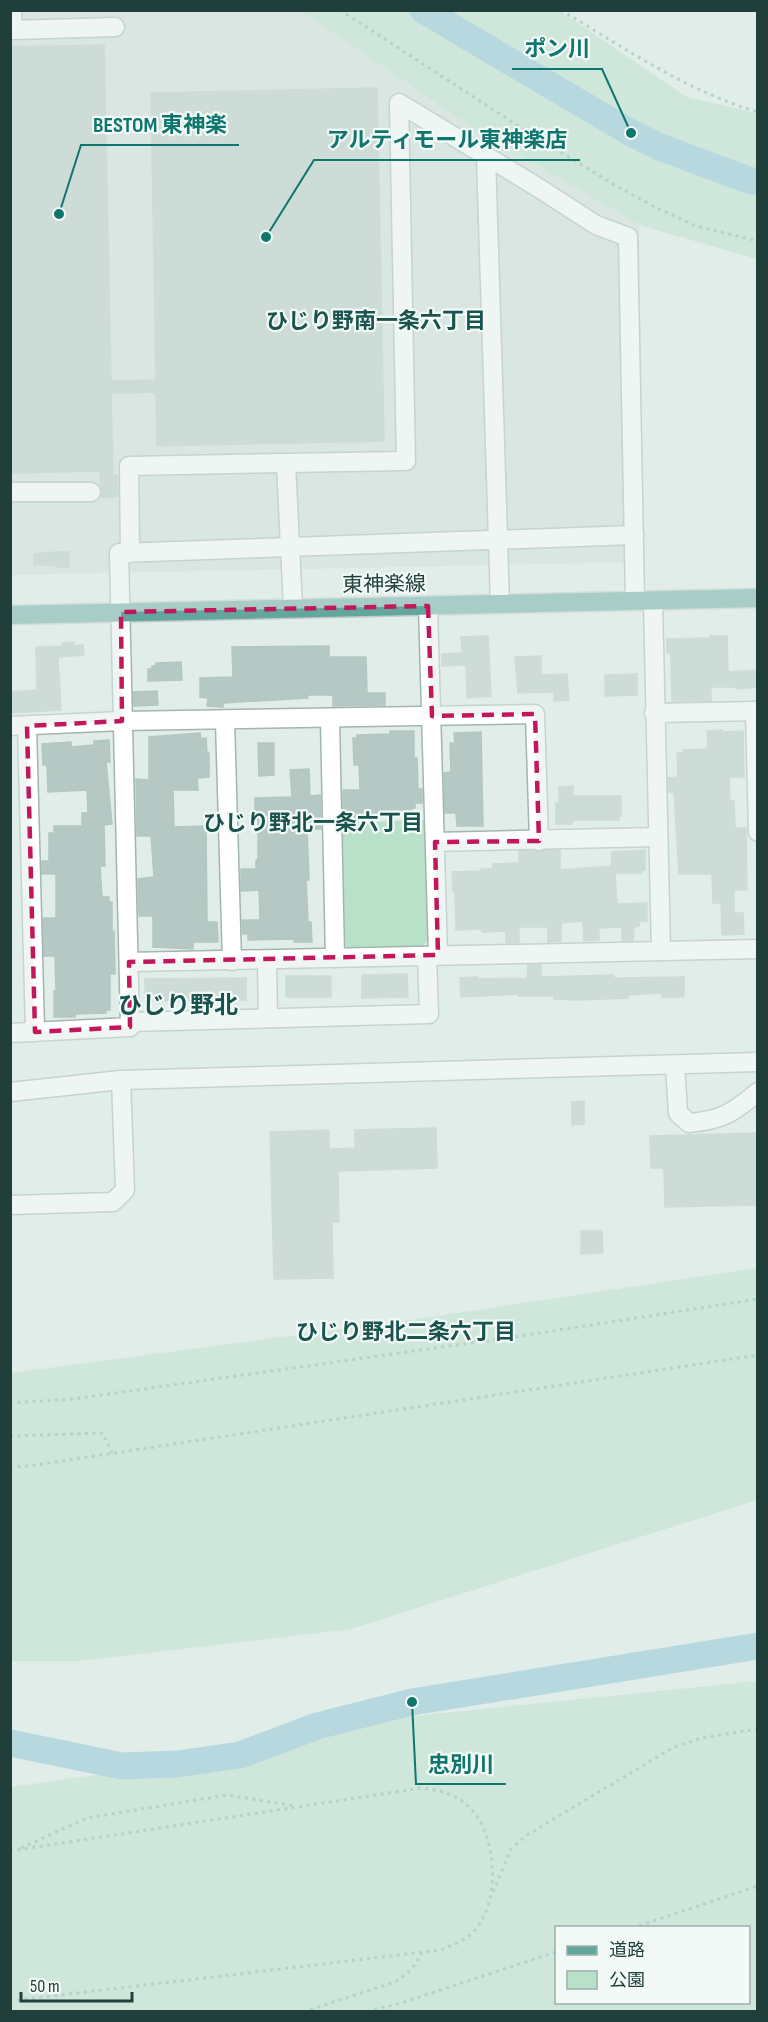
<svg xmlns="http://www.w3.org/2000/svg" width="768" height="2022" viewBox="0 0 768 2022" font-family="'Sofia Sans Condensed','Noto Sans JP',sans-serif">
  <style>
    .built { fill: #cfddd9 }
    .green { fill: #b9e0c8; fill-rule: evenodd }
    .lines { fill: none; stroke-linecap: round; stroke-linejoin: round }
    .river { stroke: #85bfd6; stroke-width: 27 }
    .building { fill: #b6c8c3; stroke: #b3c7c2; stroke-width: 1.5 }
    .minor-casing { stroke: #a3b5b1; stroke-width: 21 }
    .major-casing { stroke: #c1c9c8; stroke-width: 21 }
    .path { stroke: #7fb3aa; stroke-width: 3; stroke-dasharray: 3 4.5; stroke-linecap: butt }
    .minor { stroke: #fff; stroke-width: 18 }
    .major { stroke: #63a69e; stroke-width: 18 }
    .marked { fill: none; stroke: #c2185b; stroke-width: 4.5; stroke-dasharray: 12 8; stroke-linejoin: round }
    .labels { text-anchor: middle; stroke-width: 4.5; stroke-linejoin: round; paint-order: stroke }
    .street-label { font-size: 21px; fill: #203f3b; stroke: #f2f9f7 }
    .neighbourhood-label { font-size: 22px; font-weight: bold; fill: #1a534d; stroke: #f2f9f7 }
    .quarter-label { font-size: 24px; font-weight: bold; fill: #1a534d; stroke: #f2f9f7 }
    .leader { fill: none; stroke: #0f766e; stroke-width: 2 }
    .callout-dot { fill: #0f766e; stroke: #f2f9f7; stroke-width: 2 }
    .callout-label { font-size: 22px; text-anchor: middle; font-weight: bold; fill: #0f766e; stroke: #f2f9f7; stroke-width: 4.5; stroke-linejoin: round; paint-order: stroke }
  </style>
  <rect width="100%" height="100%" fill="#e1ede9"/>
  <!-- built -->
  <polygon class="built" points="10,11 301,11 461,120 639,225 644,562 11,575"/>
  <!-- green -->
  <g class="green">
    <polygon points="301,11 560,11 687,97 757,113 757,259 639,225 461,120"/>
    <polygon points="426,820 430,939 422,947 347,947 342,941 341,823"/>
    <polygon points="757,1268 757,1500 351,1629 79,1661 11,1661 11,1373 417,1319"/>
    <path d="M757 1681V2011H11V1787L240 1755 317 1726ZM556 1928H748V2002H556Z"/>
  </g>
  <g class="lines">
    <!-- river -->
    <g class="river">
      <polyline points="423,10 631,133 660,147 748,180 758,182"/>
      <polyline points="10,1743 122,1766 177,1764 240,1755 317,1726 412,1702 758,1646"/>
    </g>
  </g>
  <!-- building -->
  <g class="building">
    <polygon points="104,45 111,381 156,380 151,93 377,88 384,441 157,446 156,392 111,393 113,476 117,475 118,496 102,498 100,471 10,473 10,47"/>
    <polygon points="56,552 69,552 69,567 56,567 56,565 34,565 34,554"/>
    <polygon points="488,636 491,696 467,698 466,665 442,666 442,654 462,653 461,637"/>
    <polygon points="710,636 727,636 728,672 758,670 758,687 736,689 736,687 711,687 711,701 672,701 671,653 667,653 667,639 710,638"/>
    <polygon points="74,642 74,646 83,645 84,655 58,657 61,710 10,713 10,692 37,690 36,647 62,646 62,643"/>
    <polygon points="329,646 329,657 366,657 367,693 385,693 385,705 333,706 333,695 307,695 308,698 223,703 223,707 207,706 208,698 200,697 200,678 233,677 232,647"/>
    <polygon points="541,656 541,675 567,674 569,700 554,701 554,692 518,693 515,657"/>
    <polygon points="181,662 182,680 148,681 148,669 152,669 152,666 156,666 156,663"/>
    <polygon points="637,674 637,695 605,696 605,675"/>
    <polygon points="157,691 158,705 134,706 133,692"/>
    <polygon points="722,730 722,732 743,731 744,777 729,777 730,801 734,801 735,828 746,828 747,890 734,890 734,913 743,913 744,934 722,935 721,903 713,903 712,874 679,874 674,792 669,792 668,778 678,777 677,753 683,753 683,750 708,749 707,731"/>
    <polygon points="390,731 414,731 414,758 417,758 418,789 422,789 422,803 415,803 415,808 411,809 412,816 352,817 352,820 343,820 343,790 360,790 359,765 354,765 353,738 357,738 357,735 390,734"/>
    <polygon points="481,732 483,826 457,826 456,813 445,813 444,773 451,772 450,743 455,743 454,733"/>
    <polygon points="200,733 201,739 206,738 207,753 209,753 209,777 197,778 198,790 173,790 174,827 206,826 207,922 217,922 218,942 193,942 193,949 153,947 153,916 139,916 138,879 154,877 151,836 137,836 136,779 149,780 149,737"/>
    <polygon points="109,740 110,762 106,762 112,824 104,825 105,866 100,866 102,897 109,897 109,902 112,902 112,931 114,931 115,974 110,974 110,1010 106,1010 106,1013 75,1014 75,1017 54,1017 54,991 56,991 55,956 44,956 43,918 56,918 56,874 42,874 42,861 49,861 49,833 54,833 54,826 82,826 82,813 88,813 87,790 48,792 47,765 43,765 42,744 71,742 71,747 94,745 94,741"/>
    <polygon points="258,743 274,743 274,775 259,776"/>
    <polygon points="309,769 310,796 320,795 321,829 307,829 309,880 306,880 308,922 311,922 312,942 294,942 294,939 248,940 248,934 243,934 242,920 260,920 259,890 241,891 241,869 256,869 256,860 258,860 258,819 255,819 255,798 292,797 290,770"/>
    <polygon points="573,786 573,796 621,796 621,816 619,816 619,820 572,820 572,824 556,824 556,803 559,803 559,787"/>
    <polygon points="560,850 560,870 611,866 612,852 645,850 645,870 642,871 642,873 615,873 617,904 647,903 647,921 639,921 639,926 634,927 633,940 622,941 622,927 599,928 599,940 584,941 583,921 561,923 561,941 548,942 548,927 519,927 519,943 506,943 506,931 482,932 482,929 456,930 455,892 453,892 452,872 481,871 481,869 493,869 493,864 519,863 519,851"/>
    <polygon points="528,965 541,965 541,977 614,975 614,978 684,977 684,997 662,997 662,993 628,995 628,998 577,1000 554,999 554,996 518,996 518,994 461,997 460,978 478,977 478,979 527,978"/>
    <polygon points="407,974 408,997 362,998 362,975"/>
    <rect x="286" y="976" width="45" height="21"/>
    <polygon points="246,978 246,1000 145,1001 145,979"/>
    <polygon points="584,1101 584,1124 572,1125 572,1102"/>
    <polygon points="436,1128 437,1168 338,1171 339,1222 332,1222 333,1278 274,1279 270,1132 329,1130 329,1149 355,1148 355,1130"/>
    <polygon points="758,1133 758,1205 665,1207 664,1168 651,1168 650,1136"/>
    <polygon points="581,1231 602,1231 603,1253 581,1254"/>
  </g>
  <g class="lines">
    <!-- minor casing -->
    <g class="minor-casing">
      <g id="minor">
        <polyline points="10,14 12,14 13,30 115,27"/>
        <polyline points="486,156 500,604"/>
        <polyline points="10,492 91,492"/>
        <polyline points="130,553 129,466 286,463"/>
        <polyline points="653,601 661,951"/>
        <polyline points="428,606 438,955"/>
        <polyline points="293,608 286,463 406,461 399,103 542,190 596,225 628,237 635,601"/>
        <polyline points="755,711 758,832"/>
        <polyline points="654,713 758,711"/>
        <polyline points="330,719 335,958"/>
        <polyline points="225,721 232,961"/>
        <polyline points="10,726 122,721 535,714 539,841"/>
        <polyline points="27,726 35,1032"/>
        <polyline points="435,842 658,837"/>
        <polyline points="267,960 268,1018"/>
        <polyline points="129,962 758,949"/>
        <polyline points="130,1022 429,1014 427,956"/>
        <polyline points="10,1033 130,1027 119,553 634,535"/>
        <path d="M675 1065 678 1113 689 1123C723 1120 732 1113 758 1092"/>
        <polyline points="10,1092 121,1080 758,1062"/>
        <polyline points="10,1205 113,1202 125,1190 121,1080"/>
      </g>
    </g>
    <!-- major casing -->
    <g class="major-casing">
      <polyline id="major" points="10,615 758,598"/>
    </g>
    <!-- path -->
    <g class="path">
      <polyline points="340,10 526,131 613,184 655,207 696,226 758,241"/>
      <path d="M561 10C624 48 687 91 758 112"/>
      <polyline points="10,1403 73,1399 520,1336 758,1299"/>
      <polyline points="10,1436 103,1433 112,1453"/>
      <polyline points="10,1467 29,1466 758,1355"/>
      <polyline points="21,1848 87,1818 227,1795 296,1806"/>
      <path d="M10 1851 421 1788C440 1790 457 1794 471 1809 499 1838 502 1914 466 1938 459 1943 449 1946 441 1950L10 2001"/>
      <polyline points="493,1892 511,1849 527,1835 674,1747 702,1738 758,1729"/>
      <polyline points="632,1928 758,1886"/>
      <path d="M303 2012 395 1982C408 1974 415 1967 422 1952"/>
      <polyline points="367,2012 404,2002 556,1952"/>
    </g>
    <!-- minor -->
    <use href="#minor" class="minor"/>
    <!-- major -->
    <use href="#major" class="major"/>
  </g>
  <!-- marked area -->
  <path d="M0 0H768V2022H0ZM428 606 432 716 535 714 539 841 435 842 438 955 129 962 130 1027 35 1032 27 726 122 721 121 612Z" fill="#e1ede9" fill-opacity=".55" fill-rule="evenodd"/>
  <path class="marked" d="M428 606 432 716 535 714 539 841 435 842 438 955 129 962 130 1027 35 1032 27 726 122 721 121 612Z"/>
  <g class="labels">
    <!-- street labels -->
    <g class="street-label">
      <text transform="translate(384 584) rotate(-1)" y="7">東神楽線</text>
    </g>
    <!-- neighbourhood labels -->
    <g class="neighbourhood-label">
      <text x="376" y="328">ひじり野南一条六丁目</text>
      <text x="313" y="830">ひじり野北一条六丁目</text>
      <text x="406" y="1339">ひじり野北二条六丁目</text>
    </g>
    <!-- quarter labels -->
    <g class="quarter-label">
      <text x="178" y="1013">ひじり野北</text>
    </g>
  </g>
  <!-- callouts -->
  <path class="leader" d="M631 133L602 69H512M59 214L81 145H239M266 237L314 160H580M412 1702L416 1784H506"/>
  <g class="callout-dot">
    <circle cx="631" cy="133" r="6"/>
    <circle cx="59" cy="214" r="6"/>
    <circle cx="266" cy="237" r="6"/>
    <circle cx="412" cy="1702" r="6"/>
  </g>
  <g class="callout-label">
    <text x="557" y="56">ポン川</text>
    <text x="160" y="132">BESTOM 東神楽</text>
    <text x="447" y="147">アルティモール東神楽店</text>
    <text x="461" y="1772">忠別川</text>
  </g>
  <!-- border -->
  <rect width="768" height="2022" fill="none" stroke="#203f3b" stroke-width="24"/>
  <!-- legend -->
  <rect x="555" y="1926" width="195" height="78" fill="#f2f9f7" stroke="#9eafac" stroke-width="1.5"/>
  <rect x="567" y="1946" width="30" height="9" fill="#63a69e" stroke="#9eafac" stroke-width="1.5"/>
  <text x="609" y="1956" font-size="18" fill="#203f3b">道路</text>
  <rect x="567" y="1971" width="30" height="18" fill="#b9e0c8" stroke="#9eafac" stroke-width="1.5"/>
  <text x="609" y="1986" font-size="18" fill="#203f3b">公園</text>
  <!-- scale -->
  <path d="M21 1992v9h111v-9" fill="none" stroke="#203f3b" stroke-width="3"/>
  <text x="30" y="1992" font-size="18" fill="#203f3b" stroke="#f2f9f7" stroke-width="4.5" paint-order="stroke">50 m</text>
</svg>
